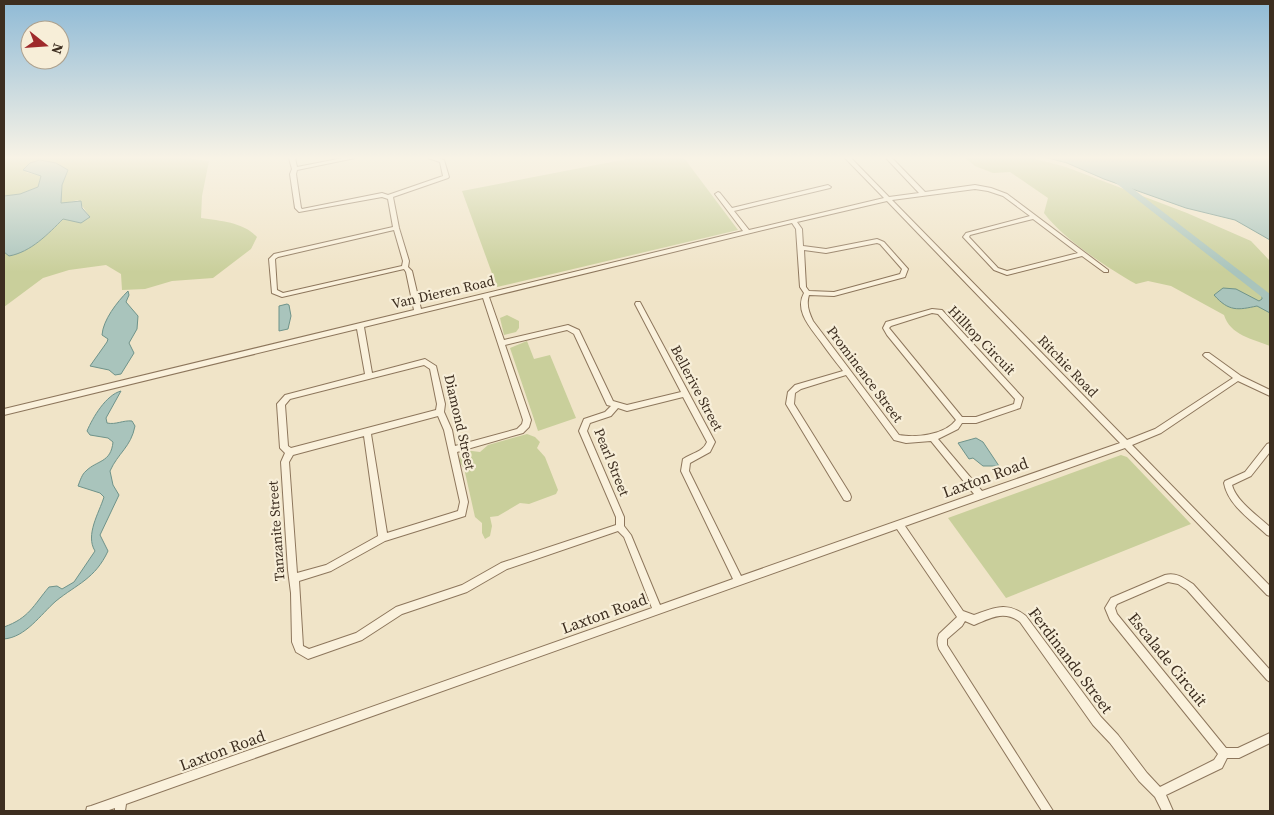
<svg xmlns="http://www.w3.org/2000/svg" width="1274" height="815" viewBox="0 0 1274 815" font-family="'Source Serif 4',serif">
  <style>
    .green { fill: #c9cf9b }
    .water { fill: #a9c4bc; stroke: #6f938a }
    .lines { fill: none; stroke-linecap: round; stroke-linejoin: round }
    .river { fill: #a9c4bc; fill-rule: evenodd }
    .minor-casing { stroke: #8d765c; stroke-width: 2 }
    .minor { fill: #faf1dc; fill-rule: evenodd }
    .labels { text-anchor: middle; stroke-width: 4.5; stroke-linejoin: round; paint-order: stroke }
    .street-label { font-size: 14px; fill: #3d2e20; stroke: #f7eed8 }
    .near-street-label { font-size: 16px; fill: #3d2e20; stroke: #f7eed8 }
  </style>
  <rect width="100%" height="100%" fill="#f0e4c8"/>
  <!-- green -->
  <g class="green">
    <path d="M5 158H186L209 161 202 196 201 218C221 221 243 222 257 237L251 249 213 278 172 281 145 289 122 290 121 274 106 265 69 270 43 278 4 307V252L9 256C31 252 48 234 63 219L90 217 78 200 61 204 62 185 68 170 25 172 41 176 38 187 20 194 4 196Z"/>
    <polygon points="632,158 684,158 738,230 497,287 462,191"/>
    <path d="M965 158H1032L1066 167 1187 213 1251 241 1270 261V346C1253 339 1230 335 1224 315L1171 286 1148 281 1136 284C1109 269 1062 238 1044 213L1048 198 1010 172 993 173 975 166Z"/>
    <polygon points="507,315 519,321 519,328 516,332 504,335 500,318"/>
    <polygon points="527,341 534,359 550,355 576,418 538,431 510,348"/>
    <polygon points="527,434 535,437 540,442 537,448 545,457 558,490 556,494 529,504 520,503 498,516 490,517 492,526 490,536 485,539 482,533 482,523 475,517 464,468 459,462 460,455 464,450 480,452 488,445"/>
    <polygon points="1121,455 1127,457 1191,524 1006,598 948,518"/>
  </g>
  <!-- water -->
  <g class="water">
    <polygon points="1048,158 1270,158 1270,240 1235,220 1186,208 1104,179 1067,163"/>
    <path d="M40 160 56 163 68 170 62 185 61 203 81 201 82 208 90 217 81 223 63 219C48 234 31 252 9 256L4 252V196L20 194 38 187 41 176 23 170 30 163Z"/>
    <path d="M1223 288 1236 289 1259 301 1262 299V295L1270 294V313L1257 306C1238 310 1229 312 1214 295Z"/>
    <path d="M128 291 129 295 126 302 138 316 137 329 129 343 134 353 121 374 115 375 109 370 90 366 107 342 108 339 102 335C103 320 117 302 128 291Z"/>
    <polygon points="287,304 289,305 291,316 288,329 279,331 279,306"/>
    <path d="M121 391 106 418 107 423C116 425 123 420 132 421L135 426C131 447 118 453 110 471L113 485 119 495 100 535 108 551C95 579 77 584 56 601 40 615 26 637 4 639V627C29 618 33 606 49 587L57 586 62 589 74 582 95 551C85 535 99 513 104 497L100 493 78 486C80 481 82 474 86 471 97 460 111 463 113 442L108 438 90 435 87 431C93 417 106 395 121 391Z"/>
    <polygon points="976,438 983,442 999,466 983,466 973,458 969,459 958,443"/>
  </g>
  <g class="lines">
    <!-- river -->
    <polygon class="river" points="1115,175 1270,294 1270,302 1267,301 1112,180 1112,176"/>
    <!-- minor casing -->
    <g class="minor-casing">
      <g id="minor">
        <path d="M289 158H295L297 167 343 158H355L297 170 296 174 301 208 302 209 382 193 388 195 443 176 440 162 428 158H438L444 160 449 177 448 178 393 197 399 228 409 261 408 267 412 271 421 309 743 231 715 194 718 192 720 193 732 208 828 185 831 187 830 188 734 211 749 230 884 198 845 158H851L889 197 919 193 886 158H892L925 192 975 185 991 188 1007 194 1108 270V272H1104L1082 256 1007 275 994 270 964 238 963 237 966 233 1030 216 1003 196 988 191 975 189 892 200 1127 440 1155 429 1233 378 1205 357 1203 355 1205 353H1209L1241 376 1270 390V396L1238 381 1161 433 1132 445 1270 586V596L1267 595 1125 448 905 526 963 611 974 615C994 608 1007 601 1026 616L1101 717 1118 735 1147 773 1160 787 1214 760 1218 754 1110 620 1105 608 1111 598 1165 575C1176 572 1184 578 1193 584L1270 670V682L1267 680 1187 590 1178 584 1168 582 1117 604 1115 608 1117 614 1226 748H1238L1270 733V743L1239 758H1227L1222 768 1166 795 1173 811H1162L1155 797 1139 781 1110 743 1093 725 1020 622C1004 610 991 618 974 625L965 621 962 626 947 639V645L1053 811H1042L939 649C937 644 937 639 939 634L957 617 897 529 126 804 125 811H115V808L106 811H86L87 807 91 806 652 608 624 537 618 531 507 569 467 592 402 614 362 640 308 659 296 652 292 642 291 593 288 570 281 462 285 453 280 448 277 404 285 395 365 374 357 329 4 415V409L414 310 406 272 404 269 282 297 272 293 269 259 274 254 393 227 388 199 382 197 299 212 295 208 290 174 292 169ZM887 201 1120 443 982 491 938 439 958 429 962 423H976L1020 408 1023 398 942 310 932 309 886 322 883 328 887 335 956 420C945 435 916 438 899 435L813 321C809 312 806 305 809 295L834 296 905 277 908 269 884 242 877 239 826 249 803 246 802 229 797 222ZM1033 219 1078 253 1007 271 998 268 969 237 970 235ZM792 223 796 229 800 287 804 293C794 311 811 328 821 342 828 352 835 361 843 371L795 385 788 392 786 404 844 500 847 501 850 500 851 497 850 494 794 404 795 393 801 389 846 375 894 440 906 443 931 441 974 494 741 576 689 471 690 463 710 452 715 442 640 302H636L635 304 681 392 627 405 613 401 579 330 568 325 504 340 489 297ZM394 230 403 261 402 266 283 293 277 290 275 259 278 257ZM877 243 880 244 902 269 900 274 834 292 809 291 806 287 804 250 826 253ZM483 298 523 420 522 424 517 429 455 446 452 430 444 412 445 404 436 366 425 359 372 373 364 327ZM932 313 938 314 1015 399 1014 404 976 417H962L889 328 891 326ZM567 330 574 334 606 403 607 405 611 406 605 412 584 419 579 431 616 517V525L501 563 462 585 396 607 356 633 309 649 303 646 299 581 331 571 385 541 465 516 468 502 457 452 523 433 529 427 531 420 505 345ZM424 365 430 369 437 404 436 410 291 448 288 446 285 405 290 399ZM683 397 707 442C703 452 692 453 683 459L681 471 733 579 660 605 631 535 624 526V517L587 431 590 423 611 416 618 408 627 411ZM438 416 444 430 460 502 458 511 387 533 371 434ZM364 436 378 536 326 565 297 573 289 462 293 455Z"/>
        <path d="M1270 443V452L1251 476 1232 485C1236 501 1258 516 1270 527V536L1267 535C1251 520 1228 505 1224 483L1225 481 1245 472 1267 444Z"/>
      </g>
    </g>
    <!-- minor -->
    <use href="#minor" class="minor"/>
  </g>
  <!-- sky -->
  <linearGradient id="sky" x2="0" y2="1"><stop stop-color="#8fbad6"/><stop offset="0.58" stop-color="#f8f3e6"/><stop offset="1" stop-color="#f8f3e6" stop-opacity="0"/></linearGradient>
  <rect width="1274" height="272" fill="url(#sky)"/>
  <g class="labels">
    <!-- street labels -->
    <g class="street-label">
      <text transform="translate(443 292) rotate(-13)" y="5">Van Dieren Road</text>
      <text transform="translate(982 340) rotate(46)" y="5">Hilltop Circuit</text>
      <text transform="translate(1068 366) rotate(46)" y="5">Ritchie Road</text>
      <text transform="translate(865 374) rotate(53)" y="5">Prominence Street</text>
      <text transform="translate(697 388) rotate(62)" y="5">Bellerive Street</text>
      <text transform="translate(460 422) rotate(77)" y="5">Diamond Street</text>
      <text transform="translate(612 462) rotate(68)" y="5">Pearl Street</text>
      <text transform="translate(276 531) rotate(-94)" y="5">Tanzanite Street</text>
    </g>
    <!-- near-street labels -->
    <g class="near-street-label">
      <text transform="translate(985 477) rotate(-20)" y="6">Laxton Road</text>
      <text transform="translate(604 613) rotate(-20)" y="6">Laxton Road</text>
      <text transform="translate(1168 659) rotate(51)" y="6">Escalade Circuit</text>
      <text transform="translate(1071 660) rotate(53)" y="6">Ferdinando Street</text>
      <text transform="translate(222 750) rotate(-20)" y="6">Laxton Road</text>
    </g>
  </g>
  <!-- border -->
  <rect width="1274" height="815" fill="none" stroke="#3d2e20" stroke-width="10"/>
  <!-- north arrow -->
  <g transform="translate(45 45) rotate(107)"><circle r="24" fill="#f7eed8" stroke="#ada18e"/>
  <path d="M0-4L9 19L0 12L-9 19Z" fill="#9e2a2b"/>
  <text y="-8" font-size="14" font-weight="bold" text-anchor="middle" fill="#3d2e20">N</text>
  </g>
</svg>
